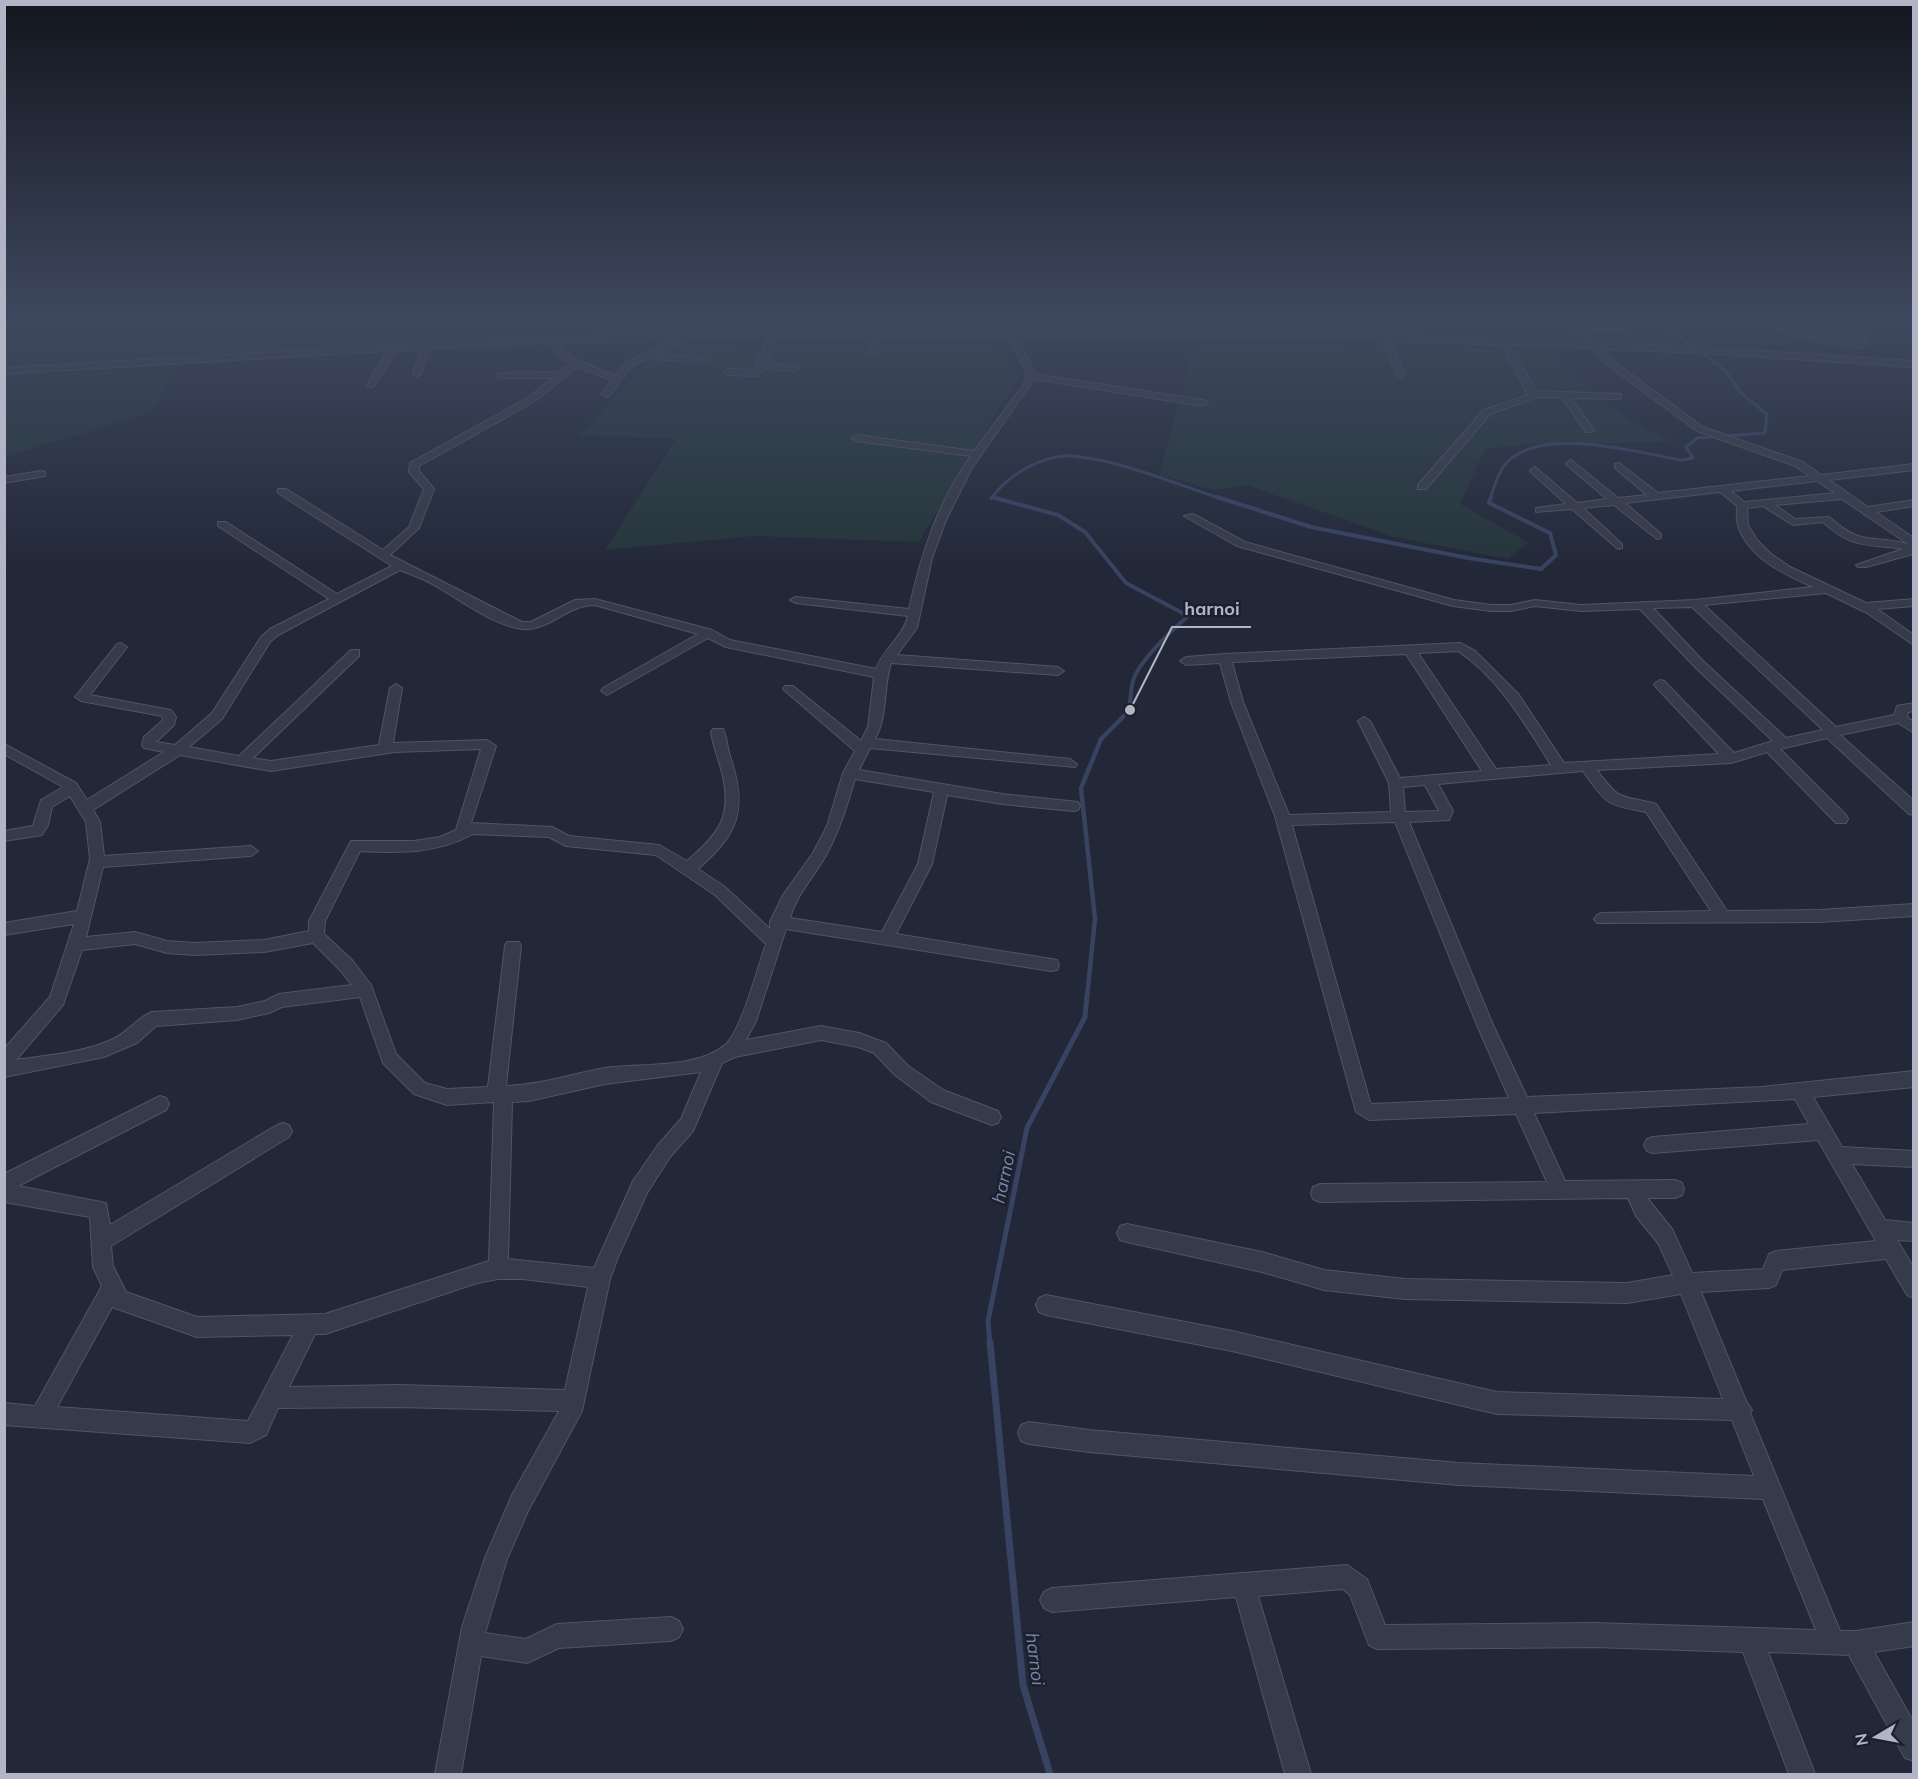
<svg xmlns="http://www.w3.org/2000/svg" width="1918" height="1779" viewBox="0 0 1918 1779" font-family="Mulish,sans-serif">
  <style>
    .green { fill: #25353a }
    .water { fill: #384361 }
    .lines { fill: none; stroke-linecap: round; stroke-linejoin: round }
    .stream-far4 { stroke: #384361; stroke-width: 3 }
    .stream-far3 { stroke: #384361; stroke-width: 4 }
    .stream-far2 { stroke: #384361; stroke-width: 4.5 }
    .stream-far1 { stroke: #384361; stroke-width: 5 }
    .stream { stroke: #384361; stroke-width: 7 }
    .minor-casing { stroke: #515563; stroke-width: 2 }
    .minor { fill: #363b49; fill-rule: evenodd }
    .labels { text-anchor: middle; stroke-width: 5; stroke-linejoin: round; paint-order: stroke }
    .water-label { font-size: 18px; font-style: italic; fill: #7a87ab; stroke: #1b202d }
    .leader { fill: none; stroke: #b1b5c5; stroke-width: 2 }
    .callout-dot { fill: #b1b5c5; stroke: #1b202d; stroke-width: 2 }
    .callout-label { font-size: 18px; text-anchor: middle; font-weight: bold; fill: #b1b5c5; stroke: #1b202d; stroke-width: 5; stroke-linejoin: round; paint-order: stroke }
  </style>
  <rect width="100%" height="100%" fill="#222838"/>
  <!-- green -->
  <g class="green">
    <polygon points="5,322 545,322 535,339 5,367"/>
    <polygon points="881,339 994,342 1018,377 919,542 755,536 605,550 676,439 580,435 639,371 672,344 759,346"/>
    <polygon points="1195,342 1544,350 1629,419 1672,442 1533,444 1485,449 1460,504 1528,542 1508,559 1394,537 1247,485 1214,490 1159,475"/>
    <polygon points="179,366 151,412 5,457 5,375"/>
  </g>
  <!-- water -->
  <polygon class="water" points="1758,322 1803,322 1836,326 1840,322 1877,322 1864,350 1808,342"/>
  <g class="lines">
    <!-- stream-far4 -->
    <g class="stream-far4">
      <path d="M991 499C1008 474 1044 454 1074 456 1122 461 1176 484 1222 499"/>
      <path d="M1490 499C1495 485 1499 467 1512 458 1550 428 1637 452 1681 460L1693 458 1686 447 1697 438 1765 433 1767 414 1741 393 1725 370 1670 329"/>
    </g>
    <!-- stream-far3 -->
    <g class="stream-far3">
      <path d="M992 497 1058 515 1085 532 1126 583 1188 616C1173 629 1138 662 1133 681 1128 699 1135 705 1120 720"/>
      <polyline points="1217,497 1311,527 1468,558 1541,569 1556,555 1550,533 1489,503 1491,497"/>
    </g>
    <!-- stream-far2 -->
    <polyline class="stream-far2" points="1087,997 1095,919 1081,788 1101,739 1122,718"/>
    <!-- stream-far1 -->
    <polyline class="stream-far1" points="990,1344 988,1321 1027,1128 1085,1017 1087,995"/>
    <!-- stream -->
    <polyline class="stream" points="990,1342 1023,1685 1050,1774"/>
    <!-- minor casing -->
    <g class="minor-casing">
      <g id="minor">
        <path d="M722 322H734L705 334 774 333V322H782V333L870 332 866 322H874L878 332H1006L1001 322H1009L1014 332 1362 334 1587 343 1567 322H1576L1580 326 1647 323 1651 325 1650 327 1585 331 1597 343 1702 347 1914 361V367L1702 353 1602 349 1616 363 1703 427 1803 462 1821 475 1914 464V470L1829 480 1868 507 1914 500V506L1876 512 1914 538 1913 554 1866 567H1858L1856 565 1903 549C1866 543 1854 550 1823 522L1793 525 1763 506 1747 508 1748 525 1757 540 1771 554 1790 567 1866 603 1914 599V606L1877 609 1914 635V645L1867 613 1826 593 1704 605 1836 727 1894 715 1897 706 1914 703V711L1908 712 1907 717 1914 722V733L1898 723 1840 735 1914 801V815L1909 814 1827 738 1780 749 1846 815 1848 819 1846 823H1836L1767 752 1731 763 1597 770C1622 804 1620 794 1656 804L1727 911 1820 910 1914 904V916L1820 922 1597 923 1594 919 1597 915 1602 913 1711 911 1646 812C1605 804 1608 805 1583 771L1438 784 1453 811 1449 820 1409 822 1493 1025 1527 1097 1762 1087 1914 1071V1087L1813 1097 1842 1147 1914 1151V1167L1852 1164 1885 1220 1914 1223V1241L1897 1240 1914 1268V1298L1907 1295 1886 1259 1782 1270 1776 1285 1769 1288 1701 1292 1746 1401 1752 1410 1750 1413 1840 1631H1856L1914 1622V1646L1874 1652 1914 1723V1761L1905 1758 1849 1655 1768 1652 1815 1774H1789L1743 1652 1595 1647 1377 1649 1369 1645 1350 1595 1343 1589 1258 1596 1311 1774H1285L1236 1597 1052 1612 1044 1608 1040 1600 1044 1592 1052 1588 1347 1565 1367 1579 1385 1625 1595 1623 1816 1630 1763 1499 1459 1485 1089 1452 1029 1444 1021 1441 1018 1433 1021 1425 1029 1422 1089 1430 1459 1463 1754 1476 1732 1420 1497 1414 1232 1351 1046 1315 1039 1312 1036 1305 1039 1298 1046 1295 1232 1331 1497 1392 1723 1399 1681 1294 1627 1303 1405 1299 1324 1290 1262 1272 1127 1242 1120 1240 1117 1233 1120 1226 1127 1224 1262 1252 1324 1270 1405 1279 1627 1283 1673 1275 1658 1243 1636 1216 1628 1198 1320 1202 1313 1199 1311 1193 1313 1187 1320 1184 1547 1182 1516 1114 1369 1120 1356 1112 1275 816 1231 702 1220 663 1186 665 1180 661 1186 657 1225 654 1460 643 1475 651 1519 695 1564 763 1719 754 1656 687 1654 684 1660 680 1664 681 1734 753 1773 741 1696 668 1640 609 1581 611 1535 606 1511 611H1491L1453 606 1237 546 1184 516 1193 514 1245 542 1454 600 1491 605H1511L1535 600 1581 605 1695 600 1813 587C1785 575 1747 557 1738 525 1736 519 1737 512 1737 506L1720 492 1625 503 1661 534V538L1657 539 1614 505 1583 508 1622 544V548L1618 549 1572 509 1536 512V508L1566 504 1531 472 1530 470 1535 467 1577 503 1607 499 1567 465 1566 463 1571 460 1618 498 1647 495 1615 468V464L1619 463 1658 493 1810 476 1795 466 1697 431 1610 367 1592 348 1510 345 1536 391 1621 394V398L1618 399 1571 398 1594 430 1592 432H1586L1562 397H1537L1490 414 1426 489H1418V485L1484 410 1528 395 1502 345 1390 341 1405 375 1401 378 1397 375 1382 340 1017 337 1035 374 1203 400 1208 403 1203 406 1034 379 972 468 946 520 932 558 917 628 897 655 1058 667 1064 671 1058 675 891 663C883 688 888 716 875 739L1070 759 1077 764 1075 767 870 748 859 770 1002 794 1078 802 1080 806 1078 810 1073 811 1002 804 947 795 932 864 896 934 1051 959 1057 960 1059 965 1057 970 1051 971 786 929 756 1021 746 1040 821 1026 859 1033 886 1043 907 1065 943 1090 998 1111 1001 1117 998 1123 992 1125 931 1102 895 1075 874 1053 858 1047 821 1040 735 1057 722 1063 693 1131 670 1157 647 1193 618 1257 610 1279 582 1411 528 1511 507 1559 485 1633 526 1639 557 1624 671 1617 679 1621 683 1629 679 1637 671 1641 559 1648 527 1663 481 1656 461 1774H435L462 1627 485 1558 512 1495 559 1411 398 1407 278 1408 266 1435 250 1443 4 1425V1403L35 1406 102 1286 93 1267 90 1217 4 1202V1174L160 1096 166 1098 169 1104 166 1110 18 1186 106 1203 110 1225 277 1125 283 1123 289 1125 292 1131 289 1137 111 1246 113 1266 126 1292 197 1317 325 1314 489 1261 494 1102 447 1105 414 1094 383 1063 360 997 282 1007 269 1013 237 1020 156 1026 137 1043 104 1057 4 1077V1049L50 997 74 924 4 935V923L77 911 90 859 86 822 70 796 52 807 48 825 42 835 4 841V831L33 826 41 800 63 787 4 754V744L76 783 87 800 164 752 144 748 142 745 144 737 163 720 162 716 81 701 75 697 117 644 121 643 127 647 90 695 171 710 176 717 174 725 156 742 175 745 212 713 261 637 270 629 329 599 218 526V522H226L337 594 392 566 278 493V489H286L383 550 409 527 424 489 409 472 410 463 529 397 553 378H501L498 377V373L559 372 570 363 559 356 549 343 429 349 421 374 417 377 413 374 421 349 396 351 375 385 371 388 367 385 387 351 4 374V368L518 338 689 334ZM871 337 869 353 873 356 877 353 879 337H1009L1027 373 1024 384 974 451 857 435 852 438 857 441 971 456C938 501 921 555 909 609L796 597 790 600 796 603 908 616C903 637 883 649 876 669L730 640 712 630 595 599 575 600 531 622H522L390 555 419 528 434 489 419 471V466L535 401 577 367 612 380 601 394 606 397 609 396 631 367 646 359 706 362 707 360 703 357 655 355 684 340 768 338 754 370 728 369 724 372 728 375 756 376 764 369 795 371 799 368 795 365 767 364 776 339ZM671 340 625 363 615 376 573 358 558 343ZM1817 481 1835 493 1744 502 1731 491ZM1842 499 1908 544C1870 534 1863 547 1829 517L1795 519 1775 505ZM400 570C412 575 424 579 434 585 459 599 502 632 530 629 554 626 569 605 595 605L698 634 603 688 601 691 607 695 708 638 726 647 874 677 868 727 861 741 793 686H785L783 689 855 751 843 773 827 826 813 853 783 895 770 922V929L725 887 698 869C739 833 748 809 730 756 727 747 727 737 723 729H713L711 732C713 746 719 759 722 773 733 816 719 834 687 861L659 845 569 836 552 827 471 823 496 746 487 740 393 743 402 688 396 684 390 688 379 745 271 761 253 758 359 656V650H351L239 756 189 747 222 719 270 642 278 635ZM1692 607 1823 730 1786 738 1704 662 1653 608ZM1458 651C1499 678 1525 724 1551 765L1496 769 1418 653ZM1406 654 1482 771 1400 778 1370 721 1364 717 1358 721 1389 783 1391 812 1289 815 1243 702 1232 662ZM481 749 456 830 440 837 414 841H351L309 921V931L264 940 195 943 167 941 135 932 86 937 103 867 251 856 258 851 251 846 104 856 100 822 93 810 180 755 271 771 395 752ZM855 779 934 792 918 864 882 932 790 918C797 894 813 878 825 857 839 832 847 806 855 779ZM1425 785 1439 811 1405 812 1403 787ZM1395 822 1477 1025 1509 1098 1372 1104 1370 1102 1292 825ZM473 834 549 837 566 846 656 855 715 895 766 944C758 966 741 1032 725 1045 697 1069 640 1063 605 1068 571 1074 540 1085 506 1086L521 946 519 942H507L505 946 488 1087 447 1089 425 1083 396 1054 371 985 352 960 324 934 325 921 360 851C400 853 437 854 473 834ZM313 943 340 970 352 985 279 994 265 1001 237 1007 152 1012C138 1017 128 1032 113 1039 84 1053 48 1055 16 1060L63 1005 82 950 135 944 167 953 195 955 264 952ZM701 1072 681 1119 658 1145 633 1181 594 1268 508 1259 512 1102 529 1101 605 1084ZM1795 1099 1809 1124 1653 1137 1647 1139 1644 1145 1647 1151 1653 1153 1818 1140 1876 1241 1776 1251 1769 1254 1763 1269 1692 1273 1672 1229 1647 1198H1675L1682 1195 1684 1189 1682 1183 1675 1180 1565 1181 1534 1113ZM498 1279H523L588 1287 565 1390 398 1385 289 1387 315 1334H325L477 1283ZM112 1307 197 1337 293 1335 248 1421 57 1407Z"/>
        <polygon points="41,471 45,472 45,476 4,483 4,477"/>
      </g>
    </g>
    <!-- minor -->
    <use href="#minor" class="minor"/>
  </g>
  <!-- sky -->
  <linearGradient id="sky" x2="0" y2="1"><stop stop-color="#13161f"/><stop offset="0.56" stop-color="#3e485e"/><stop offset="1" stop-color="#3e485e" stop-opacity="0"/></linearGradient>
  <rect width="1918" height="571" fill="url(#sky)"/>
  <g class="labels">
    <!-- water labels -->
    <g class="water-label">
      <text transform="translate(1004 1177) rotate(-78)" y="6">harnoi</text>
      <text transform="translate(1035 1659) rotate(83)" y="6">harnoi</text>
    </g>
  </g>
  <!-- callouts -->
  <path class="leader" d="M1130 710L1172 627H1251"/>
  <circle class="callout-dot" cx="1130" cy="710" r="6"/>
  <g class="callout-label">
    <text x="1212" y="615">harnoi</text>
  </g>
  <!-- border -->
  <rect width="1918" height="1779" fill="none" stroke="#b1b5c5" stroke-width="12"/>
  <!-- north arrow -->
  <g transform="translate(1876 1737) rotate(260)" stroke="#1b202d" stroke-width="4.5" paint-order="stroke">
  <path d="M0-4.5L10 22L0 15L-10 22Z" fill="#b1b5c5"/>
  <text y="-9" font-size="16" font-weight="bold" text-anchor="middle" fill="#b1b5c5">N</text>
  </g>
</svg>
